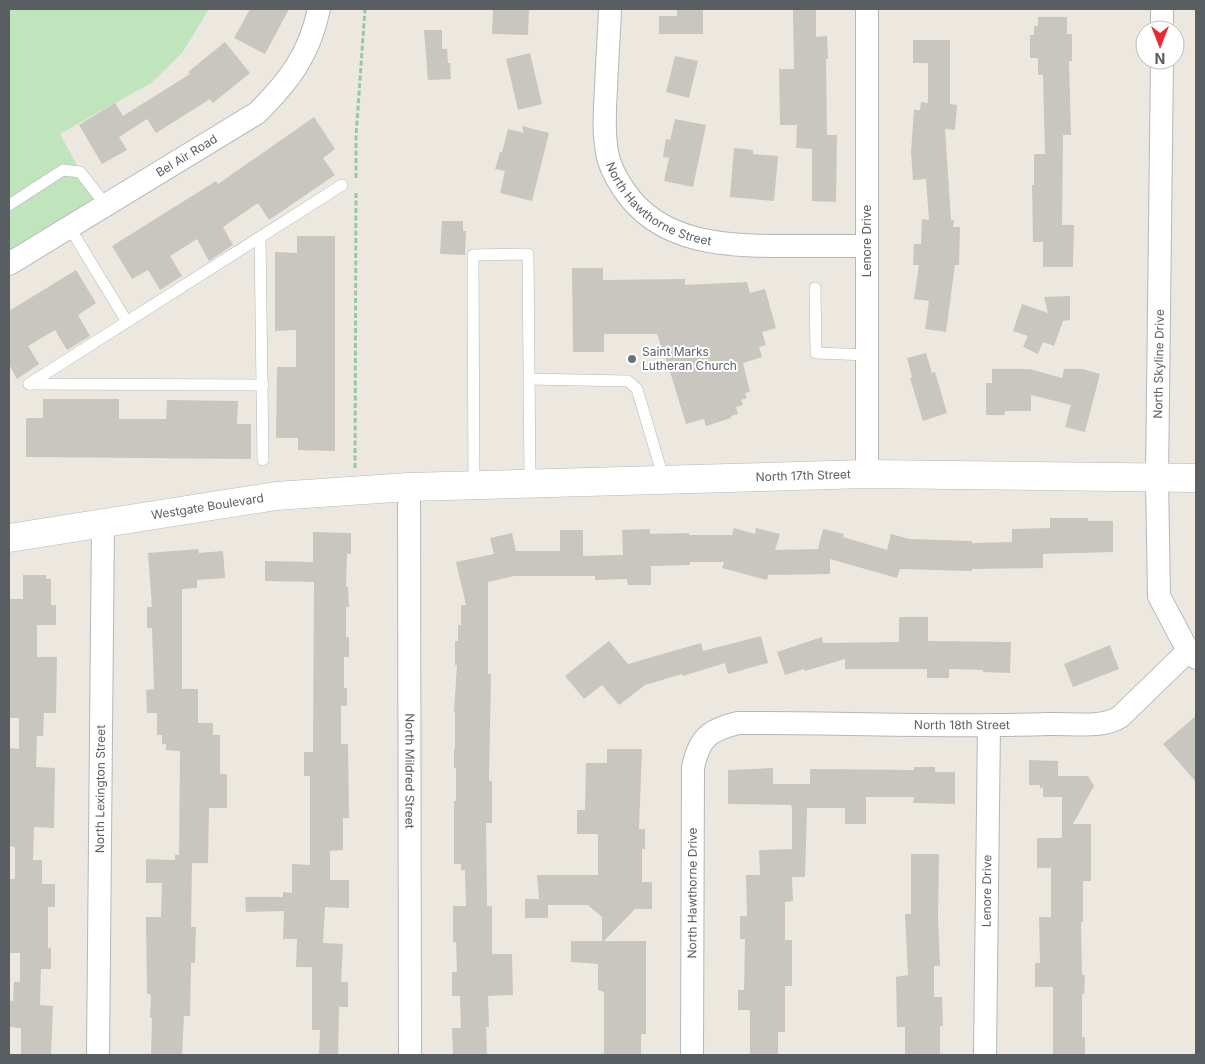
<svg xmlns="http://www.w3.org/2000/svg" width="1205" height="1064" viewBox="0 0 1205 1064" font-family="Inter,sans-serif">
  <style>
    .green { fill: #c0e5bc }
    .building { fill: #c9c5bf }
    .lines { fill: none; stroke-linecap: round; stroke-linejoin: round }
    .service-casing { stroke: #b3b7bb; stroke-width: 12 }
    .minor-casing { stroke: #b3b7bb; stroke-width: 24 }
    .tertiary-casing { stroke: #b3b7bb; stroke-width: 29 }
    .path { stroke: #97c89f; stroke-width: 3; stroke-dasharray: 5 2.5; stroke-linecap: butt }
    .service { stroke: #fff; stroke-width: 11 }
    .minor { stroke: #fff; stroke-width: 22 }
    .tertiary { stroke: #fff; stroke-width: 28 }
    .worship-dot { fill: #6b7280; stroke: #fff; stroke-width: 2 }
    .labels { text-anchor: middle; stroke-width: 4; stroke-linejoin: round; paint-order: stroke }
    .street-label { font-size: 12px; fill: #595e62; stroke: #fff }
    .worship-label { font-size: 12px; fill: #5b616d; stroke: #fff; text-anchor: start }
  </style>
  <rect width="100%" height="100%" fill="#ece8e0"/>
  <!-- green -->
  <polygon class="green" points="9,9 209,9 182,53 151,83 60,134 101,209 9,264"/>
  <!-- building -->
  <g class="building">
    <polygon points="250,9 289,9 265,54 234,38"/>
    <polygon points="493,9 529,9 528,35 492,34"/>
    <polygon points="677,9 703,9 703,34 659,34 659,16 677,16"/>
    <polygon points="793,10 816,10 816,37 827,36 828,59 826,59 827,135 837,135 836,202 812,201 812,149 796,148 797,125 780,125 779,69 794,69"/>
    <polygon points="1038,17 1067,17 1067,34 1072,34 1072,61 1069,61 1071,135 1063,135 1062,225 1074,225 1073,267 1043,267 1043,242 1033,242 1032,185 1034,185 1034,154 1045,154 1043,75 1038,75 1038,58 1030,58 1030,35 1034,35 1034,26 1038,26"/>
    <polygon points="424,30 442,30 442,49 447,49 448,63 450,63 451,79 428,80"/>
    <polygon points="913,40 950,40 950,104 957,105 955,130 945,129 951,220 954,220 953,227 960,227 959,265 955,265 946,332 925,329 929,301 914,299 919,265 913,265 914,244 921,244 922,219 929,220 926,179 913,180 911,152 914,110 920,110 921,102 928,103 928,63 913,63"/>
    <polygon points="225,42 250,73 213,103 210,99 156,133 147,119 119,137 127,150 102,164 79,125 115,103 123,116 190,74 188,72"/>
    <polygon points="530,53 542,104 518,110 506,59"/>
    <polygon points="675,56 698,61 689,98 666,92"/>
    <polygon points="314,117 335,149 323,158 335,175 269,220 258,203 223,227 233,245 209,261 197,239 170,256 182,276 160,290 148,270 132,279 112,246 216,181 218,184"/>
    <polygon points="675,119 706,125 693,187 664,181 669,158 663,157 666,139 670,140"/>
    <polygon points="522,126 549,133 532,201 500,193 505,171 495,169 500,152 502,152 508,129 524,133"/>
    <polygon points="734,148 753,150 753,154 778,156 774,201 730,197"/>
    <polygon points="442,221 463,221 463,231 466,231 465,255 440,254"/>
    <polygon points="297,236 335,236 335,451 298,450 298,438 276,438 277,367 296,367 296,330 275,331 275,252 297,253"/>
    <polygon points="572,268 603,268 603,280 685,279 685,285 747,282 750,293 765,289 776,328 762,332 766,345 759,347 762,357 743,363 750,392 745,393 747,398 741,400 743,405 736,407 738,414 731,416 731,418 706,426 704,419 686,424 664,352 663,352 657,334 604,334 604,352 573,352"/>
    <polygon points="76,270 96,303 78,315 90,336 67,350 55,330 28,346 39,364 17,379 9,364 9,311"/>
    <polygon points="1070,296 1070,320 1063,321 1054,346 1043,342 1038,354 1023,347 1028,336 1013,331 1022,304 1048,313 1044,297"/>
    <polygon points="926,353 932,373 935,372 947,413 923,421 910,378 912,377 907,358"/>
    <polygon points="992,369 1030,369 1062,378 1064,369 1083,369 1100,374 1085,432 1065,427 1071,405 1031,395 1031,411 1005,411 1005,415 986,415 986,383 992,383"/>
    <polygon points="43,399 119,399 119,419 166,419 167,400 238,401 237,424 251,424 251,459 26,457 26,418 43,418"/>
    <polygon points="1050,518 1088,518 1088,521 1113,521 1113,552 1043,554 1043,568 972,569 972,571 900,569 897,578 830,559 830,574 768,575 767,580 722,568 724,562 690,562 690,565 651,566 651,585 628,585 627,579 595,580 595,576 514,576 488,582 488,674 491,674 489,781 492,781 492,823 486,823 487,906 492,906 492,954 512,954 513,995 488,996 489,1027 486,1027 487,1054 453,1055 452,1028 461,1028 460,996 452,996 452,972 457,972 456,942 453,942 453,906 466,906 465,870 461,870 461,864 454,864 454,801 456,801 456,768 454,768 454,749 455,749 455,712 454,712 457,665 455,665 455,641 458,641 458,625 461,625 461,605 466,605 456,562 494,554 490,538 512,533 516,551 560,551 560,530 583,530 583,556 623,555 622,530 650,529 650,534 689,533 689,535 732,535 734,528 755,534 756,528 780,534 775,550 818,549 823,529 844,534 843,537 887,550 891,534 909,539 972,541 972,543 1012,542 1012,529 1050,528"/>
    <polygon points="313,532 351,533 351,554 347,554 346,587 348,587 349,607 346,607 346,637 349,637 349,657 344,657 344,688 347,688 347,706 341,706 341,744 348,744 349,818 343,818 343,850 330,851 330,880 349,880 349,908 325,907 323,943 343,944 341,982 348,982 348,1007 339,1007 338,1055 319,1055 320,1030 312,1030 312,967 296,967 297,939 283,939 284,911 246,912 245,897 283,897 283,892 292,893 292,864 310,865 310,776 304,776 304,752 313,752 314,582 265,581 265,561 313,562"/>
    <polygon points="198,549 199,553 223,551 225,578 197,580 197,588 182,589 182,689 198,689 198,723 213,723 213,735 220,735 220,774 227,774 227,808 209,808 208,863 192,863 191,927 196,927 195,963 191,963 190,1016 184,1016 182,1055 151,1055 152,1018 150,1018 151,994 147,994 146,917 161,917 162,883 146,883 146,859 175,860 175,855 179,855 180,751 166,750 166,744 162,744 162,735 157,735 157,713 147,713 146,690 154,689 152,628 147,628 147,607 152,607 148,553"/>
    <polygon points="23,575 46,575 46,579 51,579 51,605 56,605 56,625 37,625 37,657 57,657 56,713 44,713 43,736 37,736 36,767 55,768 54,828 34,827 33,860 42,860 42,884 55,884 55,907 48,907 48,948 51,948 51,969 41,969 40,1005 53,1006 51,1055 21,1055 21,1028 9,1027 9,1001 13,1001 14,982 20,982 20,953 9,953 9,879 15,879 15,847 9,846 9,748 19,749 19,718 9,718 9,599 23,599"/>
    <polygon points="899,617 928,617 928,641 1011,642 1010,673 983,672 983,670 949,669 949,678 927,678 927,669 845,669 845,659 805,671 804,669 785,675 777,652 822,637 823,643 899,642"/>
    <polygon points="761,636 768,663 728,674 725,663 683,676 682,674 645,685 619,705 602,685 584,699 565,676 609,641 628,664 701,643 703,651"/>
    <polygon points="1110,645 1119,669 1073,687 1064,664"/>
    <polygon points="1196,716 1196,782 1163,744"/>
    <polygon points="607,749 642,749 639,829 645,829 645,849 642,849 642,882 652,882 652,909 635,909 604,941 646,941 646,1034 641,1034 641,1055 604,1055 604,992 598,990 598,964 571,962 571,941 602,941 602,917 588,905 548,905 548,918 525,918 525,899 539,899 537,875 598,875 598,834 577,834 577,810 585,810 586,763 607,763"/>
    <polygon points="1029,760 1058,761 1058,776 1088,776 1094,786 1073,824 1091,824 1091,881 1083,881 1083,922 1081,922 1082,975 1085,975 1084,994 1082,994 1082,1037 1085,1037 1085,1055 1053,1055 1053,987 1035,987 1035,963 1040,963 1039,917 1051,917 1051,868 1037,868 1037,838 1062,838 1062,797 1043,797 1043,788 1040,788 1040,785 1029,785"/>
    <polygon points="914,767 935,767 935,772 955,772 955,804 913,803 914,797 866,797 866,824 845,824 845,808 807,808 805,877 792,877 793,901 785,902 785,940 792,940 792,986 785,986 785,1032 778,1032 778,1055 750,1055 750,1010 738,1010 738,990 744,990 745,939 740,939 740,916 747,916 746,875 760,875 759,850 792,849 792,855 792,808 791,805 728,804 728,770 773,768 773,784 810,784 810,769 914,770"/>
    <polygon points="911,854 939,854 938,919 940,966 934,966 934,997 942,997 943,1026 940,1026 940,1055 905,1055 905,1027 897,1027 896,977 908,975 905,914 911,914"/>
  </g>
  <g class="lines">
    <!-- service casing -->
    <g class="service-casing">
      <g id="service">
        <polyline points="9,205 63,170 80,172 106,205"/>
        <polyline points="70,228 127,322"/>
        <polyline points="260,237 263,460"/>
        <polyline points="815,288 816,353 867,355"/>
        <polyline points="529,379 628,381 637,389 664,480"/>
        <polyline points="29,384 342,185"/>
        <polyline points="29,384 263,385"/>
        <polyline points="474,485 473,255 528,254 530,483"/>
      </g>
    </g>
    <!-- minor casing -->
    <g class="minor-casing">
      <g id="minor">
        <path id="s1" d="M610 9C609 35 607 62 606 88 605 109 603 131 607 152 609 166 616 178 624 190 661 245 728 246 788 246 814 246 841 246 867 246"/>
        <polyline points="1162,30 1162,9"/>
        <polyline points="1162,60 1157,478 1159,596 1188,651 1196,658"/>
        <path id="s2" d="M9 264 257 113C290 80 309 55 319 9"/>
        <polyline points="867,474 867,9"/>
        <path id="s3" d="M409 487 410 1055"/>
        <path id="s4" d="M98 1055 103 522"/>
        <path id="s5" d="M692 1055 693 768C699 738 709 730 738 723 842 722 945 728 1049 724 1072 723 1100 729 1120 717L1188 651"/>
        <path id="s6" d="M985 1055 989 726"/>
      </g>
    </g>
    <!-- tertiary casing -->
    <g class="tertiary-casing">
      <g id="tertiary">
        <path id="s7" d="M9 538 276 496 409 487 867 474 1196 478"/>
      </g>
    </g>
    <!-- path -->
    <g class="path">
      <polyline points="356,178 356,136 365,9"/>
      <polyline points="355,468 356,192"/>
    </g>
    <!-- service -->
    <use href="#service" class="service"/>
    <!-- minor -->
    <use href="#minor" class="minor"/>
    <!-- tertiary -->
    <use href="#tertiary" class="tertiary"/>
  </g>
  <!-- markers -->
  <circle class="worship-dot" cx="632" cy="359" r="5"/>
  <g class="labels">
    <!-- street labels -->
    <g class="street-label">
      <text dy="4" stroke="none"><textPath href="#s2" startOffset="208">Bel Air Road</textPath></text>
      <text dy="4" stroke="none"><textPath href="#s1" startOffset="222">North Hawthorne Street</textPath></text>
      <text transform="translate(867 241) rotate(-90)" y="4">Lenore Drive</text>
      <text transform="translate(1159 364) rotate(-89)" y="4">North Skyline Drive</text>
      <text dy="4" stroke="none"><textPath href="#s7" startOffset="798">North 17th Street</textPath></text>
      <text dy="4" stroke="none"><textPath href="#s7" startOffset="201">Westgate Boulevard</textPath></text>
      <text dy="4" stroke="none"><textPath href="#s5" startOffset="580">North 18th Street</textPath></text>
      <text dy="4" stroke="none"><textPath href="#s3" startOffset="284">North Mildred Street</textPath></text>
      <text dy="4" stroke="none"><textPath href="#s4" startOffset="266">North Lexington Street</textPath></text>
      <text dy="4" stroke="none"><textPath href="#s6" startOffset="164">Lenore Drive</textPath></text>
      <text dy="4" stroke="none"><textPath href="#s5" startOffset="162">North Hawthorne Drive</textPath></text>
    </g>
    <!-- worship labels -->
    <g class="worship-label">
      <text x="642" y="356">Saint Marks<tspan x="642" dy="14">Lutheran Church</tspan></text>
    </g>
  </g>
  <!-- border -->
  <rect width="1205" height="1064" fill="none" stroke="#595e62" stroke-width="20"/>
  <!-- north arrow -->
  <g transform="translate(1160 45) rotate(180)"><circle r="24" fill="#ffffff" stroke="#bdbfc0"/>
  <path d="M0-4L9 19L0 12L-9 19Z" fill="#eb282f"/>
  <text y="-8" font-size="14" font-weight="bold" text-anchor="middle" fill="#595e62">N</text>
  </g>
</svg>
